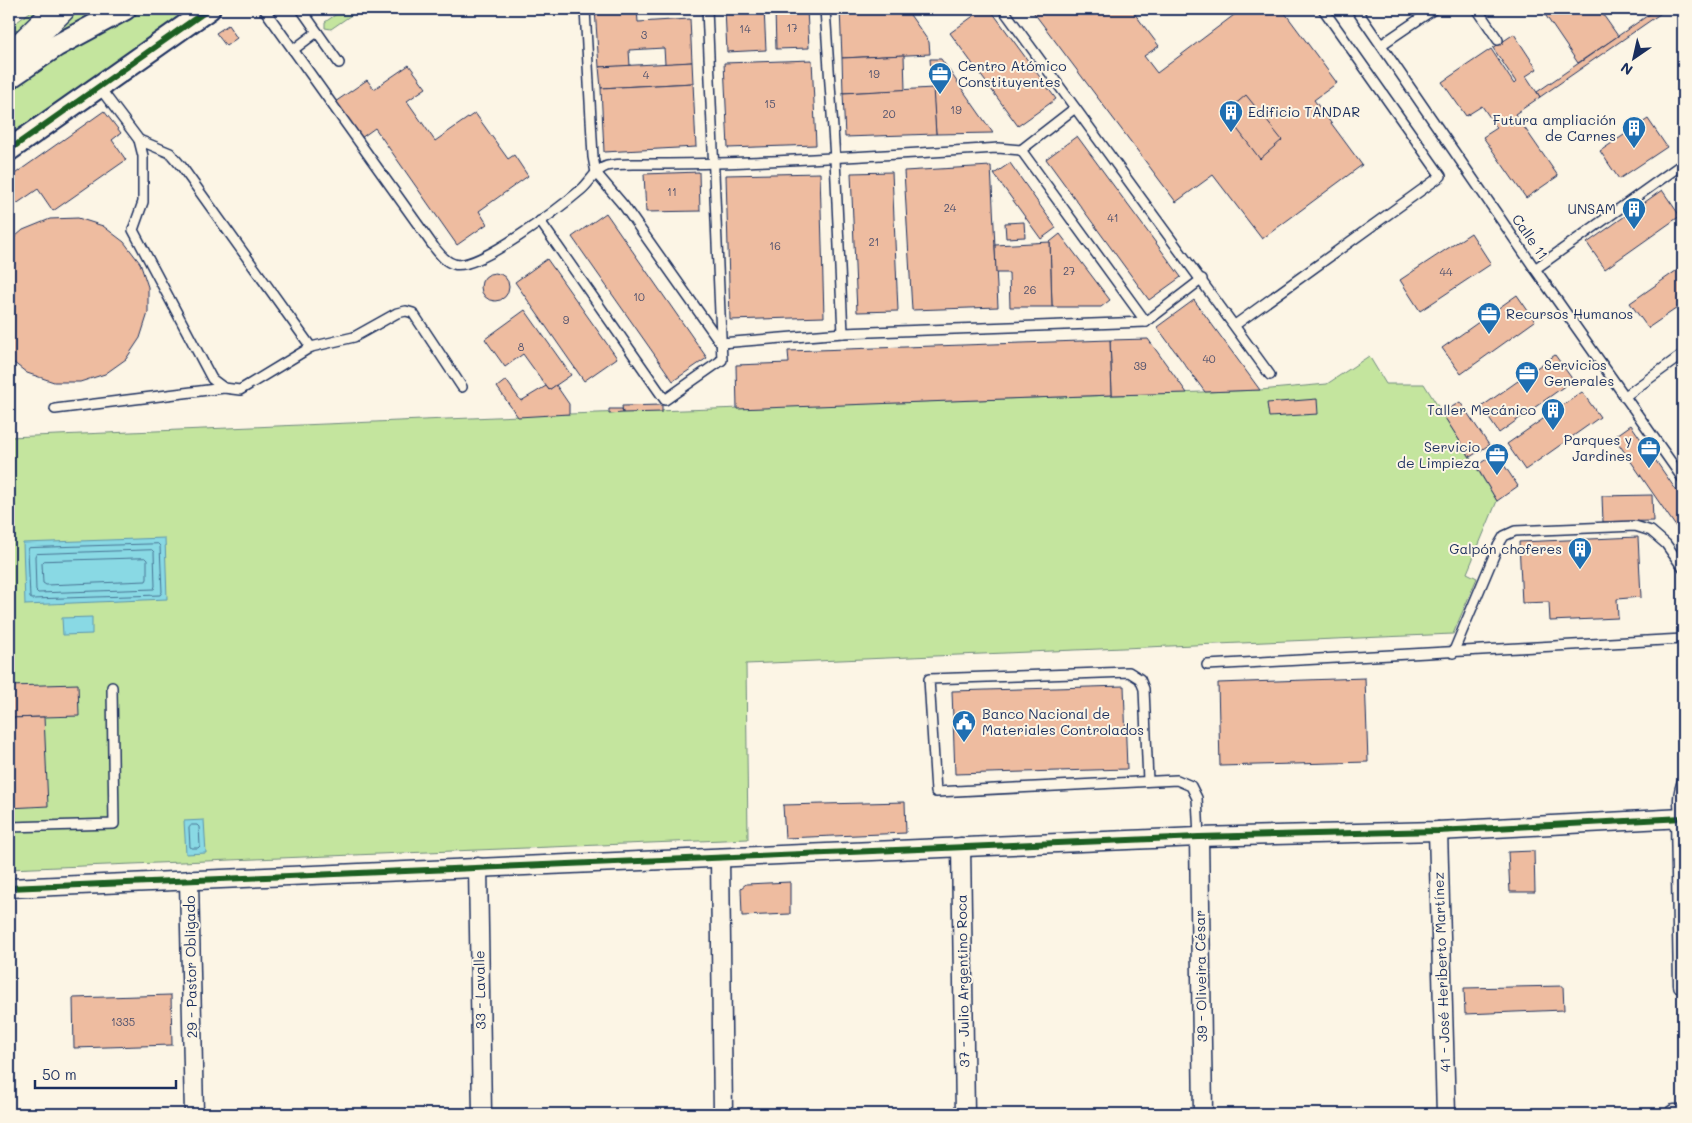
<svg xmlns="http://www.w3.org/2000/svg" width="1692" height="1123" viewBox="0 0 1692 1123" font-family="Mali,sans-serif">
  <style>
    .green { fill: #c4e59e; stroke: #708a7e }
    .water { fill: #89d9e4; stroke: #5d95ae }
    .lines { fill: none; stroke-linecap: round; stroke-linejoin: round }
    .shore { stroke: #477394; stroke-width: 1 }
    .building { fill: #eebca0; stroke: #1b2f5e }
    .service-casing { stroke: #1b2f5e; stroke-width: 12 }
    .minor-casing { stroke: #1b2f5e; stroke-width: 21 }
    .tertiary-casing { stroke: #1b2f5e; stroke-width: 25 }
    .motorway-casing { stroke: #1b2f5e; stroke-width: 31 }
    .service { stroke: #fcf5e5; stroke-width: 9 }
    .minor { stroke: #fcf5e5; stroke-width: 18 }
    .tertiary { stroke: #fcf5e5; stroke-width: 21 }
    .motorway { stroke: #fcf5e5; stroke-width: 28 }
    .cycleway-casing { stroke: #fcf5e5; stroke-width: 9 }
    .cycleway { stroke: #1b5e20; stroke-width: 6 }
    .labels { text-anchor: middle; stroke-width: 4; stroke-linejoin: round; paint-order: stroke }
    .number-label { font-size: 11px; fill: #50526e }
    .poi-label { font-size: 14px; fill: #1b2f5e; stroke: #fcf5e5; text-anchor: end }
    .street-label { font-size: 14px; fill: #1b2f5e; stroke: #fcf5e5 }
  </style>
  <rect width="100%" height="100%" fill="#fcf5e5"/>
  <filter id="ink" filterUnits="userSpaceOnUse"><feTurbulence type="fractalNoise" baseFrequency=".02" numOctaves="2"/><feDisplacementMap in="SourceGraphic" scale="10" xChannelSelector="R" yChannelSelector="G"/><feConvolveMatrix kernelMatrix="1 2 1 2 8 2 1 2 1" color-interpolation-filters="sRGB"/></filter>
  <g filter="url(#ink)">
    <!-- green -->
    <g class="green">
      <polygon points="34,9 46,9 9,45 9,28"/>
      <polygon points="74,9 104,9 51,36 47,33"/>
      <polygon points="147,9 191,9 9,139 9,87 36,69"/>
      <polygon points="344,9 360,9 331,29 325,28 325,22"/>
      <polygon points="1369,356 1386,384 1424,384 1497,501 1467,573 1477,578 1453,634 746,664 748,839 9,869 9,437 569,414 1260,390 1327,384"/>
    </g>
    <!-- water -->
    <g class="water">
      <polygon points="165,538 167,599 25,605 23,543"/>
      <polygon points="92,617 92,634 63,635 62,618"/>
      <polygon points="204,820 206,853 186,854 184,821"/>
    </g>
    <g class="lines">
      <!-- shore -->
      <g class="shore">
        <polygon points="158,544 160,546 162,592 160,595 32,599 30,598 28,550 29,548"/>
        <polygon points="152,550 154,552 155,586 154,589 38,593 36,591 35,556 36,554"/>
        <polygon points="145,558 147,560 147,579 146,581 46,585 43,583 42,563 44,561"/>
        <polygon points="192,825 197,825 199,827 200,846 198,848 192,848 190,847 189,828"/>
      </g>
    </g>
    <!-- building -->
    <g class="building">
      <polygon points="595,9 637,9 638,22 690,19 692,62 665,64 664,48 629,50 630,66 599,67"/>
      <polygon points="725,9 764,9 766,50 727,52"/>
      <polygon points="775,9 807,9 809,48 776,49"/>
      <polygon points="840,9 906,9 929,42 930,54 842,58"/>
      <polygon points="983,9 990,9 1056,99 1018,126 950,33"/>
      <polygon points="1031,9 1131,9 1159,46 1144,56 1157,73 1242,9 1282,9 1337,83 1314,100 1362,165 1262,239 1213,175 1176,202"/>
      <polygon points="1391,9 1402,9 1395,14"/>
      <polygon points="1550,9 1599,9 1618,36 1578,63 1544,13"/>
      <polygon points="1657,9 1667,9 1540,97 1537,92"/>
      <polygon points="228,25 237,38 226,46 216,33"/>
      <polygon points="1514,34 1537,69 1526,76 1540,97 1515,114 1558,176 1526,198 1483,137 1497,128 1482,106 1466,116 1442,82 1491,49 1514,84 1516,82 1493,48"/>
      <polygon points="904,55 905,90 843,93 842,58"/>
      <polygon points="930,59 941,59 993,133 936,134"/>
      <polygon points="812,60 816,145 728,148 724,63"/>
      <polygon points="692,62 693,83 601,88 599,67"/>
      <polygon points="409,65 426,88 407,101 435,141 475,113 508,159 514,155 528,176 479,211 487,224 457,245 375,128 361,138 335,102 367,80 374,89"/>
      <polygon points="693,83 696,147 604,152 601,88"/>
      <polygon points="933,88 936,134 845,137 843,93"/>
      <polygon points="1246,95 1282,140 1260,159 1225,113"/>
      <polygon points="104,111 121,133 112,140 126,160 53,211 38,189 9,209 9,178"/>
      <polygon points="1648,119 1667,147 1619,179 1600,151"/>
      <polygon points="1077,136 1181,277 1149,300 1046,159"/>
      <polygon points="1010,163 1056,228 1041,239 994,174"/>
      <polygon points="991,166 998,307 912,310 904,171"/>
      <polygon points="699,172 700,211 646,212 644,174"/>
      <polygon points="892,172 898,311 857,312 851,173"/>
      <polygon points="820,173 824,317 730,320 726,175"/>
      <polygon points="1662,190 1680,216 1605,269 1587,243"/>
      <polygon points="606,213 707,358 673,381 572,237"/>
      <polygon points="78,218 103,226 124,242 140,263 148,287 148,313 140,338 126,359 105,374 80,382 54,382 27,373 9,359 9,242 23,230 50,219"/>
      <polygon points="1024,222 1025,237 1006,238 1005,223"/>
      <polygon points="1471,233 1491,264 1420,311 1400,280"/>
      <polygon points="1060,234 1110,300 1101,307 1052,307 1050,242"/>
      <polygon points="1050,242 1052,307 1010,307 1009,273 996,273 995,245"/>
      <polygon points="547,259 617,358 584,381 515,282"/>
      <polygon points="1683,266 1683,304 1648,328 1630,303"/>
      <circle cx="495" cy="287" r="14"/>
      <polygon points="1517,295 1535,321 1461,374 1442,348"/>
      <polygon points="1194,300 1260,390 1205,392 1157,327"/>
      <polygon points="525,310 571,375 549,390 523,354 505,367 485,339"/>
      <polygon points="1148,339 1187,393 1112,395 1110,340"/>
      <polygon points="1110,340 1112,395 737,409 736,365 789,363 788,351"/>
      <polygon points="1555,355 1573,380 1499,433 1481,407"/>
      <polygon points="1683,376 1683,387 1678,380"/>
      <polygon points="506,380 521,401 546,386 549,390 556,385 569,404 569,414 518,417 497,387"/>
      <polygon points="1582,392 1600,417 1525,470 1507,444"/>
      <polygon points="1317,399 1318,414 1269,417 1267,403"/>
      <polygon points="1460,402 1489,445 1470,457 1442,413"/>
      <polygon points="662,405 662,412 623,413 622,406"/>
      <polygon points="609,409 622,409 623,413 609,414"/>
      <polygon points="1631,425 1683,500 1683,528 1679,531 1614,437"/>
      <polygon points="1496,453 1518,486 1497,501 1476,466"/>
      <polygon points="1652,495 1653,521 1603,522 1602,496"/>
      <polygon points="1638,537 1641,597 1617,599 1618,618 1550,621 1549,602 1522,603 1519,542"/>
      <polygon points="1678,665 1683,665 1683,691 1679,691"/>
      <polygon points="1365,678 1368,762 1220,766 1218,683"/>
      <polygon points="78,684 79,716 9,718 9,686"/>
      <polygon points="1124,686 1127,769 955,774 952,691"/>
      <polygon points="44,717 48,806 9,808 9,718"/>
      <polygon points="905,802 906,833 785,838 783,805"/>
      <polygon points="1534,851 1535,892 1510,892 1508,852"/>
      <polygon points="790,882 790,914 742,916 741,888 746,884"/>
      <polygon points="1563,986 1564,1010 1465,1014 1464,988"/>
      <polygon points="171,995 172,1045 74,1048 73,998"/>
    </g>
    <g class="lines">
      <!-- service casing -->
      <g class="service-casing">
        <g id="service">
          <path d="M264 9 434 247C439 253 445 262 454 264 477 272 562 206 582 189 590 182 596 169 607 166 619 163 633 164 645 164 669 164 693 164 717 163 811 160 904 154 998 148L1021 150 1075 108"/>
          <polyline points="301,9 339,63"/>
          <polyline points="585,9 593,157 596,173 624,206 720,342"/>
          <polyline points="825,9 835,159 843,333"/>
          <polyline points="1003,9 1270,375"/>
          <polyline points="1356,9 1535,269 1683,479"/>
          <polyline points="1477,9 1498,40"/>
          <polyline points="1381,45 1434,9"/>
          <polyline points="293,50 317,32"/>
          <polyline points="99,87 139,140 170,153 182,167 311,347"/>
          <polyline points="139,140 143,156 143,202 133,230 212,379 224,388 240,390 311,347 354,337 397,313 406,311 413,313 462,387"/>
          <polyline points="1021,150 1146,322"/>
          <polyline points="540,221 665,400 722,360 707,9"/>
          <polyline points="1535,269 1678,167"/>
          <polyline points="1235,325 1441,176 1323,9"/>
          <polyline points="721,343 843,333 1146,322 1202,279"/>
          <polyline points="1624,397 1683,354"/>
          <polyline points="55,409 224,388"/>
          <polyline points="1453,653 1498,546 1504,536 1515,531 1635,526 1651,531 1666,544 1683,568"/>
          <polyline points="1207,665 1683,639"/>
          <polyline points="1148,781 1144,689 1140,679 1129,672 929,679 936,792 1177,780 1191,786 1197,798 1199,837"/>
          <path d="M1680 818C1678 804 1677 794 1683 780"/>
          <polyline points="9,827 114,824 112,687"/>
        </g>
      </g>
      <!-- minor casing -->
      <g class="minor-casing">
        <g id="minor">
          <polyline points="1680,818 1683,985"/>
          <polyline points="1438,831 1446,1114"/>
          <polyline points="1199,837 1203,1114"/>
          <polyline points="961,847 965,1114"/>
          <polyline points="720,858 723,1114"/>
          <polyline points="478,867 482,1114"/>
          <polyline points="189,880 194,1114"/>
          <polyline points="9,888 1199,837 1438,831 1683,818"/>
          <polyline points="1674,1114 1683,1114"/>
        </g>
      </g>
      <!-- tertiary casing -->
      <g class="tertiary-casing">
        <g id="tertiary">
          <polyline points="9,78 56,46 125,9"/>
          <polyline points="9,150 209,9"/>
        </g>
      </g>
      <!-- motorway casing -->
      <g class="motorway-casing">
        <polyline id="motorway" points="9,59 60,9"/>
      </g>
      <!-- service -->
      <use href="#service" class="service"/>
      <!-- minor -->
      <use href="#minor" class="minor"/>
      <!-- tertiary -->
      <use href="#tertiary" class="tertiary"/>
      <!-- motorway -->
      <use href="#motorway" class="motorway"/>
      <!-- cycleway casing -->
      <g class="cycleway-casing">
        <g id="cycleway">
          <polyline points="9,150 209,9"/>
          <polyline points="9,888 1199,837 1438,831 1683,818"/>
        </g>
      </g>
      <!-- cycleway -->
      <use href="#cycleway" class="cycleway"/>
    </g>
  </g>
  <!-- icons -->
  <defs>
    <g id="office-pin" transform="scale(1.25)"><path d="M0 17L-7.5 6A9.5 9.5 0 1 1 7.5 6Z" fill="#1f6fb2" stroke="#fcf5e5"/><path d="M-6-3h4V-5.5h4V-3h4V5H-6ZM-1-4.5V-3h2v-1.5ZM-6 0V1H6V0Z" fill="#fff"/></g>
    <g id="building-pin" transform="scale(1.25)"><path d="M0 17L-7.5 6A9.5 9.5 0 1 1 7.5 6Z" fill="#1f6fb2" stroke="#fcf5e5"/><path d="M-4-6H4V6H1V3H-1V6H-4ZM-2.5-4.3h1.7v1.8h-1.7ZM.8-4.3h1.7v1.8H.8ZM-2.5-1h1.7V.8h-1.7ZM.8-1h1.7V.8H.8Z" fill="#fff"/></g>
    <g id="civic-pin" transform="scale(1.25)"><path d="M0 17L-7.5 6A9.5 9.5 0 1 1 7.5 6Z" fill="#1f6fb2" stroke="#fcf5e5"/><path d="M-.6-6.5H3V-4.5H.6V-3L4-1V1h2V6H-6V1h2V-1L-.6-3ZM-1.2 2.5V6h2.4V2.5Z" fill="#fff"/></g>
  </defs>
  <g fill-rule="evenodd">
    <use href="#office-pin" x="940" y="74"/>
    <use href="#building-pin" x="1231" y="112"/>
    <use href="#building-pin" x="1634" y="128"/>
    <use href="#building-pin" x="1634" y="209"/>
    <use href="#office-pin" x="1489" y="314"/>
    <use href="#office-pin" x="1527" y="373"/>
    <use href="#building-pin" x="1553" y="410"/>
    <use href="#office-pin" x="1649" y="448"/>
    <use href="#office-pin" x="1497" y="455"/>
    <use href="#building-pin" x="1580" y="549"/>
    <use href="#civic-pin" x="964" y="722"/>
  </g>
  <g class="labels">
    <!-- number labels -->
    <g class="number-label">
      <text x="792" y="32">17</text>
      <text x="745" y="33">14</text>
      <text x="644" y="39">3</text>
      <text x="874" y="78">19</text>
      <text x="646" y="79">4</text>
      <text x="770" y="108">15</text>
      <text x="956" y="114">19</text>
      <text x="889" y="118">20</text>
      <text x="672" y="196">11</text>
      <text x="950" y="212">24</text>
      <text x="1113" y="222">41</text>
      <text x="874" y="246">21</text>
      <text x="775" y="250">16</text>
      <text x="1069" y="275">27</text>
      <text x="1446" y="276">44</text>
      <text x="1030" y="294">26</text>
      <text x="639" y="301">10</text>
      <text x="566" y="324">9</text>
      <text x="521" y="351">8</text>
      <text x="1209" y="363">40</text>
      <text x="1140" y="370">39</text>
      <text x="123" y="1026">1335</text>
    </g>
    <!-- poi labels -->
    <g class="poi-label">
      <text x="958" y="71" text-anchor="start">Centro Atómico<tspan x="958" dy="16">Constituyentes</tspan></text>
      <text x="1248" y="117" text-anchor="start">Edificio TANDAR</text>
      <text x="1616" y="125">Futura ampliación<tspan x="1616" dy="16">de Carnes</tspan></text>
      <text x="1616" y="214">UNSAM</text>
      <text x="1506" y="319" text-anchor="start">Recursos Humanos</text>
      <text x="1544" y="370" text-anchor="start">Servicios<tspan x="1544" dy="16">Generales</tspan></text>
      <text x="1536" y="415">Taller Mecánico</text>
      <text x="1632" y="445">Parques y<tspan x="1632" dy="16">Jardines</tspan></text>
      <text x="1480" y="452">Servicio<tspan x="1480" dy="16">de Limpieza</tspan></text>
      <text x="1562" y="554">Galpón choferes</text>
      <text x="982" y="719" text-anchor="start">Banco Nacional de<tspan x="982" dy="16">Materiales Controlados</tspan></text>
    </g>
    <!-- street labels -->
    <g class="street-label">
      <text transform="translate(1530 237) rotate(55)" y="5">Calle 11</text>
      <text transform="translate(191 967) rotate(-91)" y="5">29 - Pastor Obligado</text>
      <text transform="translate(1442 972) rotate(-92)" y="5">41 - José Heriberto Martínez</text>
      <text transform="translate(1201 976) rotate(-91)" y="5">39 - Oliveira César</text>
      <text transform="translate(963 981) rotate(-91)" y="5">37 - Julio Argentino Roca</text>
      <text transform="translate(480 990) rotate(-91)" y="5">33 - Lavalle</text>
    </g>
  </g>
  <!-- margin -->
  <rect width="1692" height="1123" fill="none" stroke="#fcf5e5" stroke-width="30"/>
  <rect x="15" y="15" width="1662" height="1093" fill="none" stroke="#1b2f5e" stroke-width="2" filter="url(#ink)"/>
  <!-- north arrow -->
  <g transform="translate(1634 58) rotate(214)" stroke="#fcf5e5" stroke-width="4" paint-order="stroke">
  <path d="M0-4L9 19L0 12L-9 19Z" fill="#1b2f5e"/>
  <text y="-8" font-size="14" font-weight="bold" text-anchor="middle" fill="#1b2f5e">N</text>
  </g>
  <!-- scale -->
  <path d="M35 1080v8h141v-8" fill="none" stroke="#1b2f5e" stroke-width="2.5"/>
  <text x="42" y="1080" font-size="15" fill="#1b2f5e" stroke="#fcf5e5" stroke-width="4" paint-order="stroke">50 m</text>
</svg>
